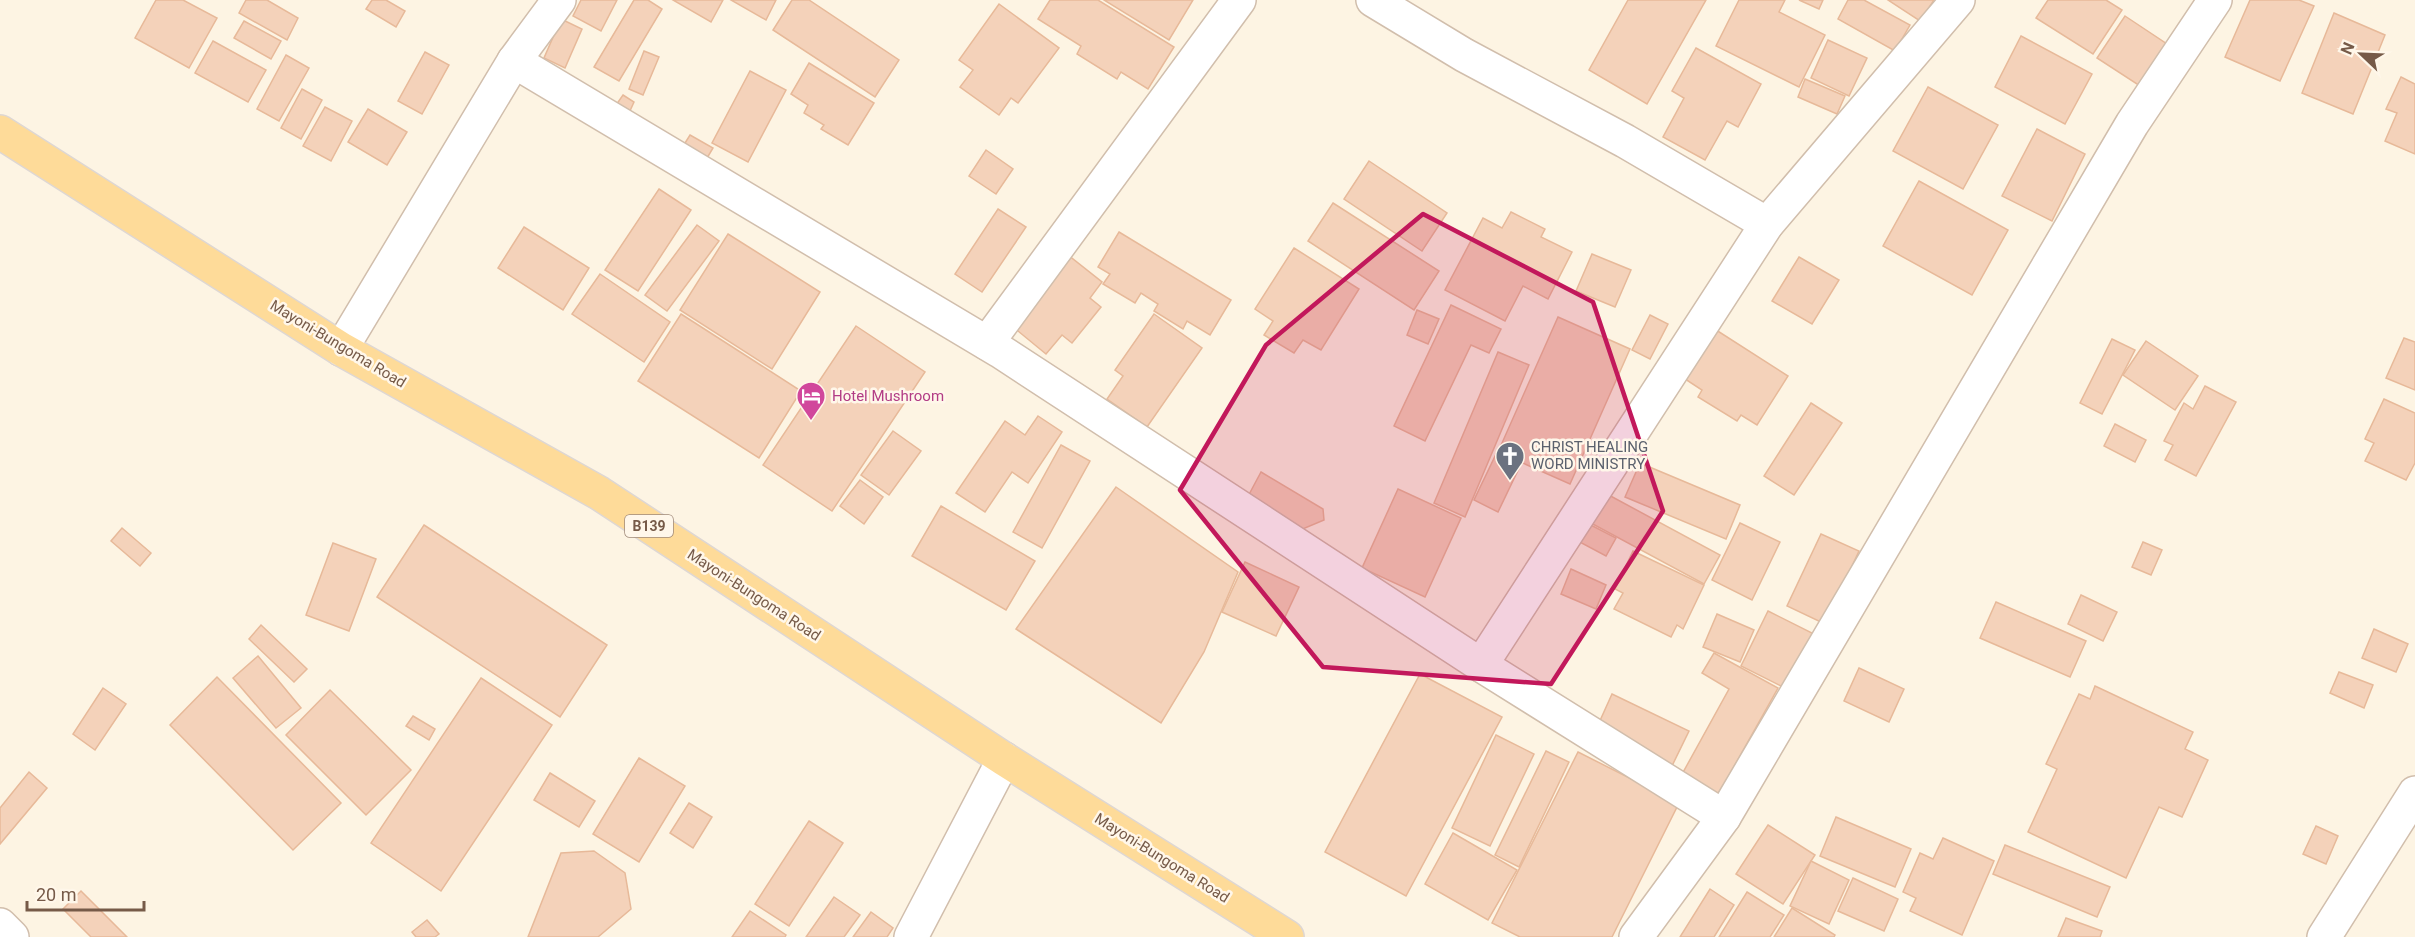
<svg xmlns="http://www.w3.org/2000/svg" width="2415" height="937" viewBox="0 0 2415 937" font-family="Roboto,sans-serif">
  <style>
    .building { fill: #f4d2ba; stroke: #e7b999; stroke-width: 1.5 }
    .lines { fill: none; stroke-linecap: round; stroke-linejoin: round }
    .minor-casing { stroke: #d1beac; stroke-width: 36 }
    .major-casing { stroke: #ded7d3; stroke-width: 36 }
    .minor { stroke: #fff; stroke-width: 33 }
    .major { stroke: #fedb99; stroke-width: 33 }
    .marked { fill: #c2185b; fill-opacity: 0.2; stroke: #c2185b; stroke-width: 4.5; stroke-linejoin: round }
    .labels { text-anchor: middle; stroke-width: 5; stroke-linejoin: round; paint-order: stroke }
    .shield { fill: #fff7ea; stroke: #9f8979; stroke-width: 1.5 }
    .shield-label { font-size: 14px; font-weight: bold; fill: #765a48 }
    .street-label { font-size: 15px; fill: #765a48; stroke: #fff7ea }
    .hotel-label { font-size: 15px; fill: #b23c85; stroke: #fff7ea; text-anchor: start }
    .worship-label { font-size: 15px; fill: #5b616d; stroke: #fff7ea; text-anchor: start }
  </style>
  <rect width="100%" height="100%" fill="#fdf4e3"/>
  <!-- building -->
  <g class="building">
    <polygon points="156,0 183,0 217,18 189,68 135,38"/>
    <polygon points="246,0 267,0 298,18 287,40 239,13"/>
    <polygon points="372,0 386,0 405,11 396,27 366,9"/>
    <polygon points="581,0 617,0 601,31 573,16"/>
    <polygon points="634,0 648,0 662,9 619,81 594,67"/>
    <polygon points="673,0 723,0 711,22"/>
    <polygon points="731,0 776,0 766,20"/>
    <polygon points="792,0 809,0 899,60 875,97 773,30"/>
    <polygon points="1050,0 1098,0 1174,47 1148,89 1121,72 1117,79 1077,54 1081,46 1038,19"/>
    <polygon points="1104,0 1193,0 1169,40"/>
    <polygon points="1628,0 1706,0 1647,104 1589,70"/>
    <polygon points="1739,0 1785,0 1779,12 1825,35 1799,87 1716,46"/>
    <polygon points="1799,0 1823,0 1819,9"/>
    <polygon points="1848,0 1864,0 1910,25 1895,51 1838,19"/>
    <polygon points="1888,0 1934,0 1920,21"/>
    <polygon points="2048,0 2106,0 2122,10 2093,54 2036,18"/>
    <polygon points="2250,0 2299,0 2314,6 2280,81 2225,57"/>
    <polygon points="999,4 1059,48 1018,103 1011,98 999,115 960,87 973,70 959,60"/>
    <polygon points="2334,13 2385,35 2353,114 2302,93"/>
    <polygon points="2125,16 2167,44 2140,86 2097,58"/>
    <polygon points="561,19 582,29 565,68 544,58"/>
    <polygon points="244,21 281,41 271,59 234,38"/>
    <polygon points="2021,36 2092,74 2065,124 1995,87"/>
    <polygon points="1828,40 1867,58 1849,96 1811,78"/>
    <polygon points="213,41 266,70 248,102 195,73"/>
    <polygon points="1696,48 1761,84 1738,127 1727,121 1705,160 1663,137 1684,98 1672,91"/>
    <polygon points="644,51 659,57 643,95 629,89"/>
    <polygon points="425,52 449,65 422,114 398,101"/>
    <polygon points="286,55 309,68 279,121 257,109"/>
    <polygon points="809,63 874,103 848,145 821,129 824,125 804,113 808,105 791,94"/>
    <polygon points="750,71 786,90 748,162 712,143"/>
    <polygon points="2401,77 2415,84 2415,154 2385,141 2397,113 2386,109"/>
    <polygon points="1805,79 1845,96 1837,114 1798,97"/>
    <polygon points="1928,87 1998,125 1963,189 1893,151"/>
    <polygon points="302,89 322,100 301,139 281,128"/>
    <polygon points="623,95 634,102 629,113 616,105"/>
    <polygon points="325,107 352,121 331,161 303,146"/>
    <polygon points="368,109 407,132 387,165 348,142"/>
    <polygon points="2037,129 2085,154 2052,221 2002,196"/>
    <polygon points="690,135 713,148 703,165 680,151"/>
    <polygon points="986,150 1013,169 996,194 969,176"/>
    <polygon points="1369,161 1447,213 1422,251 1344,199"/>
    <polygon points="1919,181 2008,230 1972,295 1883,246"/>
    <polygon points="659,189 691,210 638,291 605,270"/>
    <polygon points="1333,203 1439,271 1414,310 1308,241"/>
    <polygon points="998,209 1026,227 982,292 955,274"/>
    <polygon points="1511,212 1545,229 1541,237 1572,252 1548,299 1523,286 1505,321 1445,290 1483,218 1502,228"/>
    <polygon points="697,225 719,241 667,311 645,295"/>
    <polygon points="524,227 589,268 563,310 498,268"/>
    <polygon points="1119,232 1231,300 1210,335 1187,321 1183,329 1154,311 1158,304 1141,293 1135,303 1103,284 1110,274 1098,267"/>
    <polygon points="728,234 820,292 772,369 680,310"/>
    <polygon points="1294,248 1359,289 1321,350 1303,340 1294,353 1264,335 1273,321 1255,309"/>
    <polygon points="1063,251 1102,282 1090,298 1101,307 1072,343 1062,335 1046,354 1007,322"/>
    <polygon points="1592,254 1631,270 1615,307 1576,291"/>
    <polygon points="1799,257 1839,280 1812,324 1772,301"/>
    <polygon points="600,274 670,322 644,362 572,314"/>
    <polygon points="1451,305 1501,329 1489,353 1471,345 1425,441 1394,426"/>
    <polygon points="1417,310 1439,319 1428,344 1407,335"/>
    <polygon points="681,314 801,391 759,458 638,381"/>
    <polygon points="1154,314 1202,348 1147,427 1107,399 1123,376 1115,370"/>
    <polygon points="1650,315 1668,324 1650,359 1632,350"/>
    <polygon points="1558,317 1630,349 1570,484 1498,452"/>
    <polygon points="856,326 925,372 832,511 763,465"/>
    <polygon points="1713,328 1788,376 1757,425 1741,415 1737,421 1698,397 1702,390 1682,377"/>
    <polygon points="2404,338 2415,342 2415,390 2386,378"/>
    <polygon points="2112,339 2135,350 2102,414 2080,403"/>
    <polygon points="2146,341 2198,376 2175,410 2123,375"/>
    <polygon points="1498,352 1529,365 1465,517 1434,503"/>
    <polygon points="2205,386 2236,402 2196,476 2165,460 2173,445 2164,441 2184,403 2193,409"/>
    <polygon points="2384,399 2415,413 2415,463 2406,480 2365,461 2374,443 2365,439"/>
    <polygon points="1811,403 1842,423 1794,495 1764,476"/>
    <polygon points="1038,416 1062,432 1028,483 1012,472 985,512 956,493 1005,421 1025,435"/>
    <polygon points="2115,424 2146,440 2135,462 2104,446"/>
    <polygon points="893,431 921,451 889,495 861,475"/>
    <polygon points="1061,445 1090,461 1042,548 1013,532"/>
    <polygon points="1497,452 1521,464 1498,512 1474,500"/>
    <polygon points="1640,463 1740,505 1726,539 1625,497"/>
    <polygon points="1261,472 1323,509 1324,520 1298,531 1245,502"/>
    <polygon points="860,480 883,497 864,524 840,506"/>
    <polygon points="1116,487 1238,572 1204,652 1161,723 1016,629"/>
    <polygon points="1398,489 1461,518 1425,597 1362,568"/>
    <polygon points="1605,493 1720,555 1704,584 1589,522"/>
    <polygon points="941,506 1035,561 1006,610 912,556"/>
    <polygon points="1583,521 1616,538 1606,556 1574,539"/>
    <polygon points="1740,523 1780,542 1752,600 1712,580"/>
    <polygon points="424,525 607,645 560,717 377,597"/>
    <polygon points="122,528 151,553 140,566 111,541"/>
    <polygon points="1821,534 1859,551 1825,624 1787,606"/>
    <polygon points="2143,542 2162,550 2151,575 2132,567"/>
    <polygon points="333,543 376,559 349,631 306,615"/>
    <polygon points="1633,551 1704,585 1683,629 1677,625 1671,637 1614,609 1623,593 1615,589"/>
    <polygon points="1245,562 1299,587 1276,636 1222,612"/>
    <polygon points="1571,569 1606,585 1596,609 1561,594"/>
    <polygon points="2081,595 2117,612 2103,641 2068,624"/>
    <polygon points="1996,602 2086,641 2070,677 1980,638"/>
    <polygon points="1768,611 1814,634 1787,689 1741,666"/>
    <polygon points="1717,614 1754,630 1740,662 1703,647"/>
    <polygon points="261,625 307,669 294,682 249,639"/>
    <polygon points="2374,629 2408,644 2396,672 2362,658"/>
    <polygon points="1714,653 1778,688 1717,797 1681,776 1729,689 1702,673"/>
    <polygon points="258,656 301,708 276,728 233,678"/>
    <polygon points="1859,668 1904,689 1889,722 1844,701"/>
    <polygon points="2339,672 2373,685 2364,708 2330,693"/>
    <polygon points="1420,674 1502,717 1406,896 1325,852"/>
    <polygon points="217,677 341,803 293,850 170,725"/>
    <polygon points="481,678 552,725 441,891 371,843"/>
    <polygon points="2095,686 2193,732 2185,749 2208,760 2182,817 2159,807 2126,878 2028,832 2057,769 2046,764 2079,694 2090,699"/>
    <polygon points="103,688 126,704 95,750 73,734"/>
    <polygon points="330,690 411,770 366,815 286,735"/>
    <polygon points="1612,694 1689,731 1670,770 1594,734"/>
    <polygon points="413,716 435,729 429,740 406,726"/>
    <polygon points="1496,735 1534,754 1490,846 1452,828"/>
    <polygon points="1546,751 1569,762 1519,867 1495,855"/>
    <polygon points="1578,752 1679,803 1612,937 1520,937 1492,923"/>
    <polygon points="639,758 685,786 639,862 593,834"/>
    <polygon points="29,772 47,788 0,844 0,808"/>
    <polygon points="550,773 595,801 579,827 534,800"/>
    <polygon points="689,803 712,817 693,848 670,833"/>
    <polygon points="1836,817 1911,849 1895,887 1820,856"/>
    <polygon points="809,821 843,843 789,926 755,904"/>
    <polygon points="1768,825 1815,855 1783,904 1736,874"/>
    <polygon points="2316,826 2338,836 2326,864 2303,854"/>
    <polygon points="1453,833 1517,870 1488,920 1425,884"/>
    <polygon points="1943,838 1994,861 1962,935 1910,911 1916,898 1903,892 1920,853 1933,859"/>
    <polygon points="2005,845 2110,887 2097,917 1993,874"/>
    <polygon points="594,851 625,873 631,909 598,937 528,937 561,853"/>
    <polygon points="1811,861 1849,880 1829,924 1790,906"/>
    <polygon points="1853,878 1898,899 1884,931 1838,911"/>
    <polygon points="1710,889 1734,905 1714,937 1680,937"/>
    <polygon points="81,891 127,937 91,937 63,909"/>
    <polygon points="1747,892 1784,915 1770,937 1719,937"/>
    <polygon points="834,897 860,915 844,937 806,937"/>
    <polygon points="1792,908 1835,935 1834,937 1774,937"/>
    <polygon points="750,911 786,935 785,937 732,937"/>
    <polygon points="871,912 893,928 887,937 853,937"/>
    <polygon points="2066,918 2102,931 2100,937 2058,937"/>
    <polygon points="427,920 439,934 435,937 416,937 412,932"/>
  </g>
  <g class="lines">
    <!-- minor casing -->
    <g class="minor-casing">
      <g id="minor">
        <polyline points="1373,0 1464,55 1625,141 1767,224"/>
        <polyline points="514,61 559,0"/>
        <polyline points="987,343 1239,0"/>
        <polyline points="341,349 514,61 1000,351 1481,665 1767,224 1958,0"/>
        <polyline points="1481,665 1724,817"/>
        <polyline points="0,925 12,937"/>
        <polyline points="911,937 1004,759"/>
        <polyline points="1636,937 1724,817 2132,124 2215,0"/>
        <polyline points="2324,937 2415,793"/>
      </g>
    </g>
    <!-- major casing -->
    <g class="major-casing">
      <polyline id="major" points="0,132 341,349 599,493 1004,759 1287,937"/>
    </g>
    <!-- minor -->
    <use href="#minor" class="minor"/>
    <!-- major -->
    <use href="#major" class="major"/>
  </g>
  <!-- marked area -->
  <path class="marked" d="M1423 214 1593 302 1663 511 1551 684 1323 667 1180 490 1266 345Z"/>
  <!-- icons -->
  <defs>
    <g id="hotel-pin" transform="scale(1.5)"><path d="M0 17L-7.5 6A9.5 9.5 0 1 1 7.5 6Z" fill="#d1479c" stroke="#fff7ea"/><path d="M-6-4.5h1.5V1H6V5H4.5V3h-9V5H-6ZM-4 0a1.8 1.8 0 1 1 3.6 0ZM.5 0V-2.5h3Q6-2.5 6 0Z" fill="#fff"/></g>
    <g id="church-pin" transform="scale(1.5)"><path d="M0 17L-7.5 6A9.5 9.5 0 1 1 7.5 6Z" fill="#6b7280" stroke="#fff7ea"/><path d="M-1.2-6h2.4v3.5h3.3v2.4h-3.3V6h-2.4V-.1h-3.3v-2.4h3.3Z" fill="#fff"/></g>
  </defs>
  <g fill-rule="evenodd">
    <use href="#hotel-pin" x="811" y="396"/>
    <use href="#church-pin" x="1510" y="456"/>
  </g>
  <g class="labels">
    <!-- shield labels -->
    <rect class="shield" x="625" y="515" width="48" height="22" rx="4.5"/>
    <g class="shield-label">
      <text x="649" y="531">B139</text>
    </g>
    <!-- street labels -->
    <g class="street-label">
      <text transform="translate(338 344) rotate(31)" y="5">Mayoni-Bungoma Road</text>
      <text transform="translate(754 595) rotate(33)" y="5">Mayoni-Bungoma Road</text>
      <text transform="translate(1162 858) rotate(32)" y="5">Mayoni-Bungoma Road</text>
    </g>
    <!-- hotel labels -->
    <g class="hotel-label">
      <text x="832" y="401">Hotel Mushroom</text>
    </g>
    <!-- worship labels -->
    <g class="worship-label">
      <text x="1531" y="452">CHRIST HEALING<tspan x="1531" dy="17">WORD MINISTRY</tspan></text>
    </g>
  </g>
  <!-- north arrow -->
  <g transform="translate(2361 54) rotate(293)" stroke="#fff7ea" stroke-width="4.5" paint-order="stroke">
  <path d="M0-4.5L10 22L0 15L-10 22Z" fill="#765a48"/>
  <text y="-9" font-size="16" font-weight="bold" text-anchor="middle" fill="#765a48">N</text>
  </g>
  <!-- scale -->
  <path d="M27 901v9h117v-9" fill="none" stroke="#765a48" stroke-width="3"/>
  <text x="36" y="901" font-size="18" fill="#765a48" stroke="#fff7ea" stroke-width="4.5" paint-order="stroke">20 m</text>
</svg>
